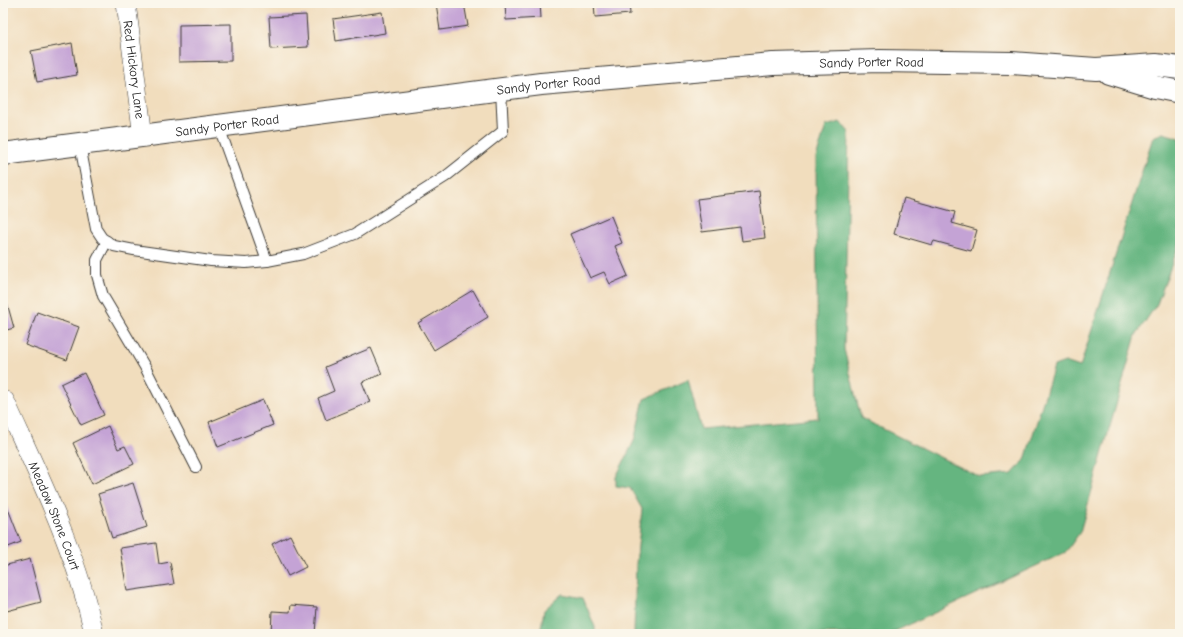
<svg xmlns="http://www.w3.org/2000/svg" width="1183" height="637" font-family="'Comic Neue',sans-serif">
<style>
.forest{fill:#65b580;stroke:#40684e}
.building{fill:#c4a3d5}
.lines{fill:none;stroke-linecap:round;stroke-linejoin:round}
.service-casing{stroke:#3c3934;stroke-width:12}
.minor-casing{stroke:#3c3934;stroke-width:20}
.tertiary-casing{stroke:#3c3934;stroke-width:24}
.service{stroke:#fff;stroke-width:10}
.minor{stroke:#fff;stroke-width:19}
.tertiary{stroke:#fff;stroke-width:22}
.labels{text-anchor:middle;stroke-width:4;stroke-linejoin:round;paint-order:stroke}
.street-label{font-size:13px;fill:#1c1c1c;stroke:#fbf7ec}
</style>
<rect width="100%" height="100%" fill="#fbf7ec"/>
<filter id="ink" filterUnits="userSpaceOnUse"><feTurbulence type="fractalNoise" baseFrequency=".025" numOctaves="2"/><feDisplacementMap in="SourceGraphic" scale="8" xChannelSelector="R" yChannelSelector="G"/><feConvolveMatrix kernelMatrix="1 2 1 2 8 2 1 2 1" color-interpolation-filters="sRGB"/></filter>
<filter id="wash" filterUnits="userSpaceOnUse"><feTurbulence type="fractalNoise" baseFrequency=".012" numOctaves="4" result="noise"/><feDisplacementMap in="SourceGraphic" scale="16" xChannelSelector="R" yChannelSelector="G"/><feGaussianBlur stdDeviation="0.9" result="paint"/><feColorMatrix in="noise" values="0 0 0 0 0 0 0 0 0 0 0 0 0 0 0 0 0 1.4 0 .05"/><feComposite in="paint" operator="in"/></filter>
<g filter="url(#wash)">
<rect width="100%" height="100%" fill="#f1ddbd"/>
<!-- forest -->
<g class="forest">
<path d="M840,122L849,132L844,349L861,418L980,477L1012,474L1025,460L1054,366L1065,362L1080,367L1153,137L1163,133L1180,138V242L1157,304L1136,335L1080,532L1066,552L889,634H634L636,564L642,509L630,488L616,486V477L634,441L644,399L688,380L701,429L818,418L816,158L826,126Z"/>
<path d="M562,594L583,598L595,627V634H540L544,610Z"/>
</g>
<g id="blocks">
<!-- building -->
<g class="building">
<path d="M436,3H464L468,26L440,30Z"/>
<path d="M505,3H540L541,18L506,20Z"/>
<path d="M594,3H629L630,14L595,17Z"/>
<path d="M382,12L385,33L336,41L333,19Z"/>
<path d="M306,15L308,47L271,49L269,17Z"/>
<path d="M231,24V61L179,62V25Z"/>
<rect x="3" y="28" width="3" height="26"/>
<path d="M72,43L77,75L37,82L31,51Z"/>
<path d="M759,191L765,238L742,241L740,227L702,232L697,199Z"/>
<path d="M904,198L955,212L952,223L977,230L971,251L934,241L932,245L894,234Z"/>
<path d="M611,216L622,243L615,246L628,276L610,284L604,272L590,278L570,234Z"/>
<path d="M473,290L488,317L434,350L418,323Z"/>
<path d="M7,303L14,328L3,331V304Z"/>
<path d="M37,312L79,327L67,360L25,345Z"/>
<path d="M371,348L382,374L362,382L370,402L326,420L318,398L334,391L325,367Z"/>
<path d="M84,373L104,415L81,425L61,384Z"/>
<path d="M263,400L273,425L218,447L209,422Z"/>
<path d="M108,426L118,449L125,446L134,464L92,484L73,443Z"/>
<path d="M133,483L147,527L112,538L98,494Z"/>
<path d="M3,501H5L21,542L3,549Z"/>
<path d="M290,535L306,567L288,576L272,544Z"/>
<path d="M156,543L159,564L170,562L174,584L127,591L120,548Z"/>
<path d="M30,559L41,602L3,612V566Z"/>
<path d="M291,605L317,607L315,634H271L272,611L290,612Z"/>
</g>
</g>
</g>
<g filter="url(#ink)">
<use href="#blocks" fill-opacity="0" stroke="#3c3934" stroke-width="1"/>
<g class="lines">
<defs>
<g id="service">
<path d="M219,127L267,261L303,254L355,234L445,177L503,131L501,89"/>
<path d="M80,145L96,229L102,238L114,246L134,250L211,261L246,263L267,261"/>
<path d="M107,241L97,260V275L103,296L145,367L196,467"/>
</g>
<g id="minor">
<path id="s1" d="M126,3L143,137"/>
<path id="s2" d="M5,401C39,477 77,552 94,634"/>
</g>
<g id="tertiary">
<path d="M1109,73L1155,87L1180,92"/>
<path id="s3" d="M3,154L541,84L773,64L880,61L1011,63L1096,69L1156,65L1180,68"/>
</g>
</defs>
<!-- service casing -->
<use href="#service" class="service-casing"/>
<!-- minor casing -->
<use href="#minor" class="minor-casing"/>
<!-- tertiary casing -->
<use href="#tertiary" class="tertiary-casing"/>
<!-- service -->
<use href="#service" class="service"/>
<!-- minor -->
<use href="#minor" class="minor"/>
<!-- tertiary -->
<use href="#tertiary" class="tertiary"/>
</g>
</g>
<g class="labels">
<!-- street labels -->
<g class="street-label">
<text dy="5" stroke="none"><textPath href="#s3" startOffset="874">Sandy Porter Road</textPath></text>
<text dy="5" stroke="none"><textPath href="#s1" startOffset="67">Red Hickory Lane</textPath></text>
<text dy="5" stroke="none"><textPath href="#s3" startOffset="550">Sandy Porter Road</textPath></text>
<text dy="5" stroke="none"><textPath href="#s3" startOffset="226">Sandy Porter Road</textPath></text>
<text dy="5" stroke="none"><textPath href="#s2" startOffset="125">Meadow Stone Court</textPath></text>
</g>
</g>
<!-- margin -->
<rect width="1183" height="637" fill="none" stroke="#fbf7ec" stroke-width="16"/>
</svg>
